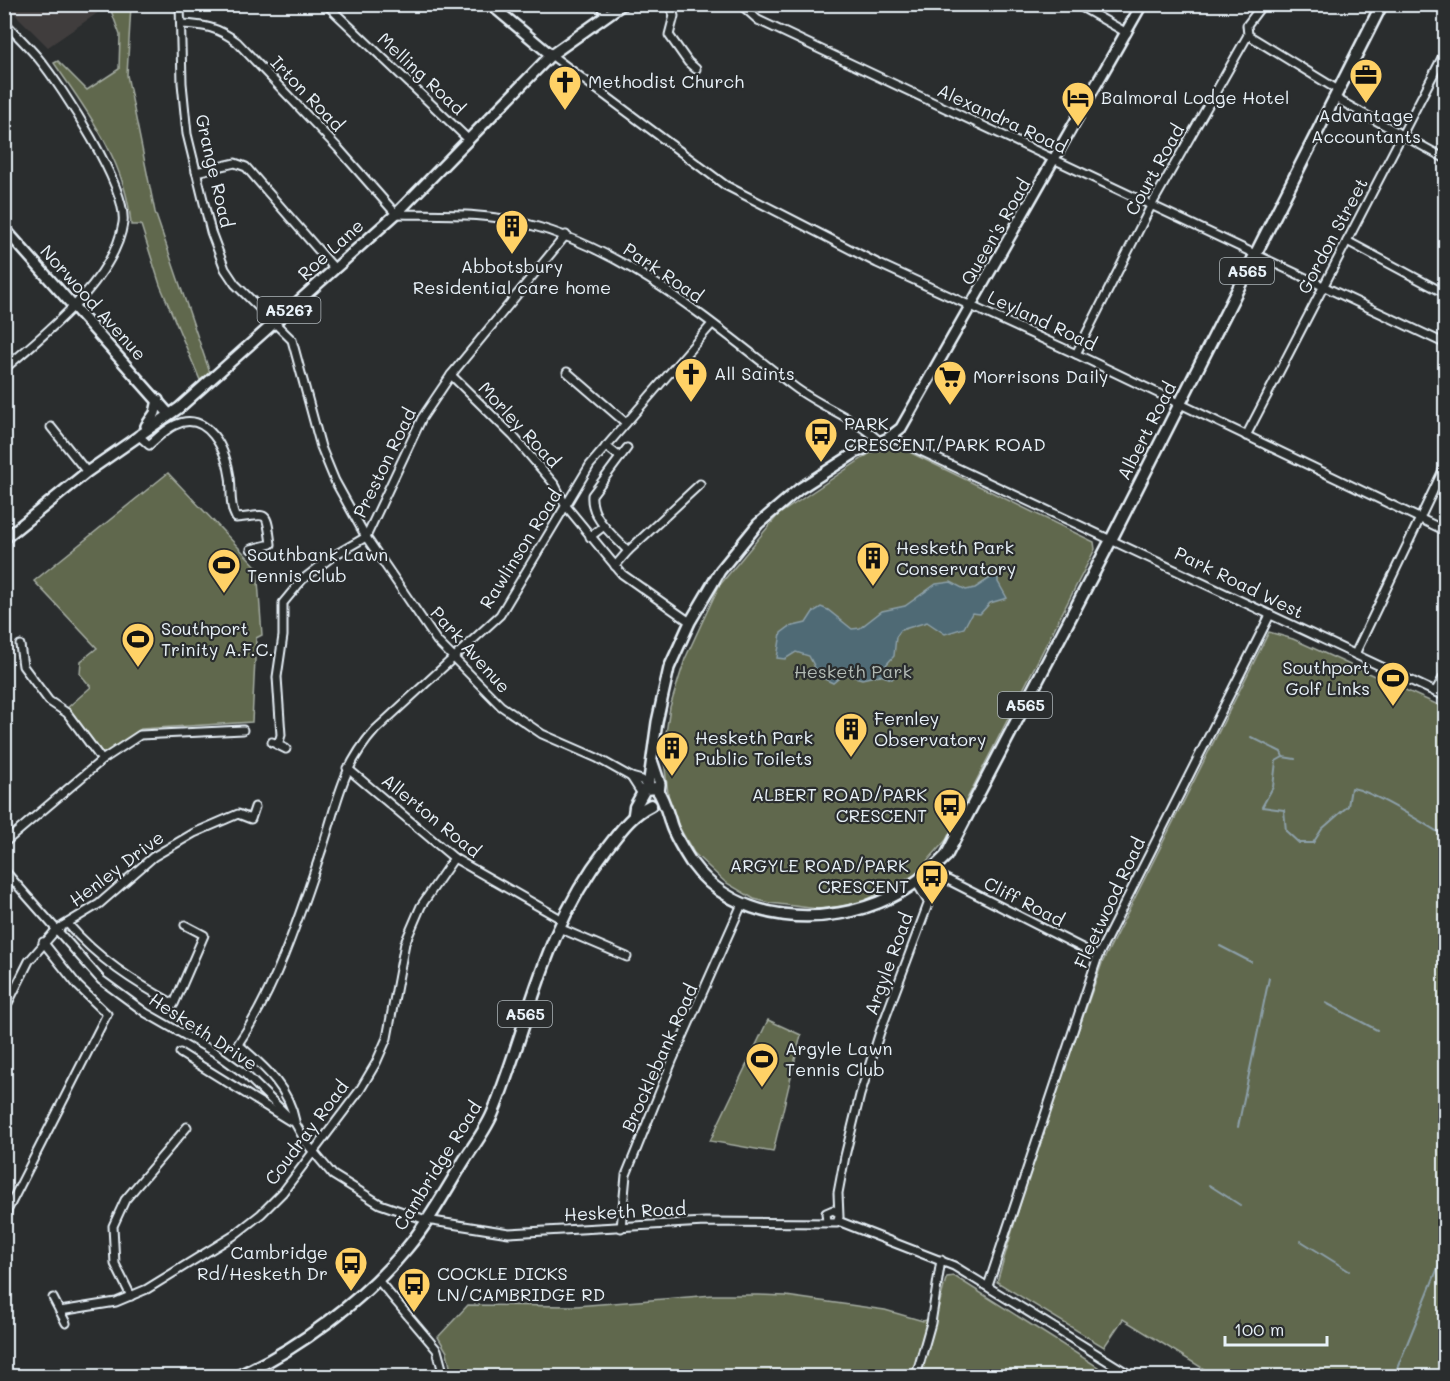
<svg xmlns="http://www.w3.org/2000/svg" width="1450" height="1381" font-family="Mali,sans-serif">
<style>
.built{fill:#403d3d}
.green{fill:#61674d;stroke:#a4aca2;stroke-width:1.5}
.water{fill:#4f6a74;stroke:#8ca0a9;stroke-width:1.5}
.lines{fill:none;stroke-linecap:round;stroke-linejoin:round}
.stream{stroke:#8ca0a9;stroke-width:2}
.minor-casing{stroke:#e8f1f8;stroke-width:11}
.major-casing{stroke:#e8f1f8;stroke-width:14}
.highway-casing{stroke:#e8f1f8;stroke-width:15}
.minor{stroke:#2a2d2e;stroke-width:7}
.major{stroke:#2a2d2e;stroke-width:9}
.highway{stroke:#2a2d2e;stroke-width:10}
.labels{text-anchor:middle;stroke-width:4.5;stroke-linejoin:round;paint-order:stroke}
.shield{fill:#2a2d2e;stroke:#afb6bb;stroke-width:1.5}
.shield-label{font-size:16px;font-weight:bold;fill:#e8f1f8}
.street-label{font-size:18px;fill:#e8f1f8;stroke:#2a2d2e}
.poi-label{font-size:18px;fill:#e8f1f8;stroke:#2a2d2e;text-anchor:start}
.park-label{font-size:18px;fill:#b2bab4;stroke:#2a2d2e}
</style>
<rect width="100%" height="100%" fill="#2a2d2e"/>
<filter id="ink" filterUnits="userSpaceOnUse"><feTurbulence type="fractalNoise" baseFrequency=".0167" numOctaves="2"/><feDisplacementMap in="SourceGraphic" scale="12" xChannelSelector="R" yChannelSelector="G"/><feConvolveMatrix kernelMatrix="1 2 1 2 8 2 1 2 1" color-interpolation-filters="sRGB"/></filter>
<g filter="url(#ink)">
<!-- built -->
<path class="built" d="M6,5H109L48,47Z"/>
<!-- green -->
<g class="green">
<path d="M109,5H131L127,75L155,212L210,373L200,380L160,285L141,225H131C127,164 88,112 54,63L58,61L87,90L119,69L120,35Z"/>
<path d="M889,448H901L1094,542L1095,549L946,840L915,875L858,904L818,909L770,903L754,899L725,882L694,853L678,825L669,801L663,753L670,707L685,659L719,586L778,515L872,452Z"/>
<path d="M168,473L257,567L262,635L256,638L252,722L141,729L104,755L67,708L91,687L80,674L81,661L97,648L34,581Z"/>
<path d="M1269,632L1293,639L1445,708V1376H1215L1123,1319L1104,1347L997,1282L1037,1147L1102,963Z"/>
<path d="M768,1020L801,1035L773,1152L710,1141Z"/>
<path d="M954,1276L1098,1367L1102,1376H452L447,1352L438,1337L468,1305L576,1306L713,1295H759L786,1296L885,1310L923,1321L936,1317L945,1282L947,1277Z"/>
</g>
<!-- water -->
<path class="water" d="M998,573V582L1007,598L990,603L980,614L972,613L964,628L945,634L927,622L901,630L896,637L894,656L886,665L895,675L892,679L880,675L862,679L844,674L833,683L820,677L809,656L796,652L785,659L777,658L781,633L789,627L806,623L813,612L821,607L828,610L852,629L860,628L882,611L905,606L936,584L951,582L966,590L975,588Z"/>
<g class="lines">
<!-- stream -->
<g class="stream">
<path d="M1251,737L1281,752L1283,757"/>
<path d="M1295,759L1283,757L1276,761L1273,787L1262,807L1284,810L1286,831L1299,843H1313L1322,829L1348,806L1351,788C1370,789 1428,826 1446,837"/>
<path d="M1220,946L1251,962"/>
<path d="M1326,1003L1377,1030"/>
<path d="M1238,1127L1269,978"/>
<path d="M1209,1185L1240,1205"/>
<path d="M1301,1241L1349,1271"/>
<path d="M1394,1376L1446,1248"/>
</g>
<defs>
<g id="minor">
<path d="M180,4L182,83L187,134L211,232L225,269L235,284L292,340L321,447L335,481L366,537L437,641L501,706L542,734L597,758L631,777L642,780L647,787"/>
<path d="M326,4L469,140"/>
<path d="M600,4L606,16"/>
<path d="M670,4L674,16L669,35L688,62L696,69"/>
<path d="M740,4L758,20L1446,344"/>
<path d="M1076,4L1127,33"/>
<path d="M4,22C16,34 28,46 39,59C62,87 128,188 123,223C115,279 45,334 4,369"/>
<path d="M181,24C204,25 218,27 237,42L338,148L396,214C440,215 484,212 527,224C629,250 711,323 793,386C820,407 856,418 880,442"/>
<path d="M1248,35L1338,90"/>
<path d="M551,55L725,185L877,263L1076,354L1446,531"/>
<path d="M1335,98L1446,159"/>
<path d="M196,172L235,163L246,167L334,268"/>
<path d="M1347,241L1446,294"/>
<path d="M1076,354L1151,206L1248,35L1247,25L1263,4"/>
<path d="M567,372L626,423"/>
<path d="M451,375L513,436L555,485L566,506L622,574L690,622"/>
<path d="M51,427L87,472"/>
<path d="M138,435L149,445C157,438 166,429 175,425C207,409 227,451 230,477C232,490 229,506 236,518C268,516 266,507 271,544L251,549"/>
<path d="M1246,436L1446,50"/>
<path d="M891,437L1446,697"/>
<path d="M606,446L620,457"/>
<path d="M627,448L592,495C590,518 613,535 628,551L700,484"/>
<path d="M590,537L604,526"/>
<path d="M615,566L628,551"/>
<path d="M20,645L23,666L49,701L67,713L102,760"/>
<path d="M1355,654L1446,464"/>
<path d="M1435,692L1446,673"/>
<path d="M272,742L286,749"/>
<path d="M278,745L281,735L277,677L283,636V603L302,580L333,556L366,537L422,418L451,375L566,235"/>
<path d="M347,768L454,858L561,919"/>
<path d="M631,777L642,794"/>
<path d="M4,843L102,760L140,735L243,730"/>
<path d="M4,870L101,980L146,1013L216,1053L245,1074L295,1123L307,1144L333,1175L380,1204L426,1220L509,1233L705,1222L837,1223L839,1217L838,1193L845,1156L860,1095L880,1032L933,891L936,877L933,868"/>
<path d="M936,877L944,878L1098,956"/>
<path d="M916,882L927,900"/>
<path d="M68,924C98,959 134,982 174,1004L204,935L185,925"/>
<path d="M559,928L627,957"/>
<path d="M4,1011L29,961L56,930L99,904L153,857L194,833L238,814L251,819L255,807"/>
<path d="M180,1053L290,1121"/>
<path d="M295,1121C288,1086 264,1067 238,1044C277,987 301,911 323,846C338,800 342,767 375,730L500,615L590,465L712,324"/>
<path d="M4,1217L107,1014L78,986L43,942"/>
<path d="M838,1221L954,1266L1132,1376"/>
<path d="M827,1222L826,1213L833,1210L837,1212"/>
<path d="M621,1228L626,1175L673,1059L742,904"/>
<path d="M377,1279L437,1350L444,1376"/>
<path d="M988,1286L1098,956L1270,615"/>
<path d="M131,1296L115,1264L113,1226L125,1200L187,1127"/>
<path d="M53,1298L66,1323"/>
<path d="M60,1311L116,1302L147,1289L233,1236L261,1214L283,1192L360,1090L376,1063L387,1038L405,943L421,906L454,858"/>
<path d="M916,1376L931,1323L941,1260"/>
</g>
<g id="major">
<path d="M490,4L551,55"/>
<path d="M4,228L169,414"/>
<path d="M146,426L155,413L158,400"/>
<path d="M4,539L87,472L179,408L396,214L551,55L623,4"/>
<path d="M653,763L660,784L659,793"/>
<path d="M648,787L657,722L669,668L690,622L720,571L758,524L799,489L855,453L888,438L901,428L1142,4"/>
</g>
<g id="highway">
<path d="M634,814L635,807L645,789L656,788C663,797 667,811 670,821C673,834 684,851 691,862C736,925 827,928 891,897C912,887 930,872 946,856L1111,540L1382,4"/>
<path d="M238,1376C297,1350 366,1298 407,1248C428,1223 445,1192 462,1164C472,1147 487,1129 494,1110C531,1017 543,930 607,848C621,830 631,815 651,805"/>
</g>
</defs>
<!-- minor casing -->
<use href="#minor" class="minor-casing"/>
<!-- major casing -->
<use href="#major" class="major-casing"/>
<!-- highway casing -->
<use href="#highway" class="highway-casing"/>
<!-- minor -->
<use href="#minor" class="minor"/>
<!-- major -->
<use href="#major" class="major"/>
<!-- highway -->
<use href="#highway" class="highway"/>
</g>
</g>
<!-- icons -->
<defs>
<symbol id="office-pin" viewBox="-11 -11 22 30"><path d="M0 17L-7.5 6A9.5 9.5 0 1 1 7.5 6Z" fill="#ffd166" stroke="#2a2d2e"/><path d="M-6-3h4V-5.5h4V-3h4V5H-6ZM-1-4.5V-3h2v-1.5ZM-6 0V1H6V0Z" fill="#111"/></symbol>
<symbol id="church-pin" viewBox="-11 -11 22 30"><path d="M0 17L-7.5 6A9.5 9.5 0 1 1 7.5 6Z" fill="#ffd166" stroke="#2a2d2e"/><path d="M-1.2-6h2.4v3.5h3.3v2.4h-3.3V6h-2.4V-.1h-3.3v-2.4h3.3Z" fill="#111"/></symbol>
<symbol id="hotel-pin" viewBox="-11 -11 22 30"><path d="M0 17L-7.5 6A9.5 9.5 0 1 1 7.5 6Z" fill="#ffd166" stroke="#2a2d2e"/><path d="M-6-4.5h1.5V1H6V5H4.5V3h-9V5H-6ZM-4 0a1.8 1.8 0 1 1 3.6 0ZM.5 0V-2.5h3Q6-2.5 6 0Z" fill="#111"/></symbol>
<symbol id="building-pin" viewBox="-11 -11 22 30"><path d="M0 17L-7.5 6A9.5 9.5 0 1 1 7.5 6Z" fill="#ffd166" stroke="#2a2d2e"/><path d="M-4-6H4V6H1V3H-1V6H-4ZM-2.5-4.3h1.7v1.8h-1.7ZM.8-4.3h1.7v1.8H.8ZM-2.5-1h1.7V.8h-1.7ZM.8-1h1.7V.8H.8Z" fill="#111"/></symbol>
<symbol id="supermarket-pin" viewBox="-11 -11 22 30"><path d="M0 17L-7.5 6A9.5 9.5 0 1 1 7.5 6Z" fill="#ffd166" stroke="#2a2d2e"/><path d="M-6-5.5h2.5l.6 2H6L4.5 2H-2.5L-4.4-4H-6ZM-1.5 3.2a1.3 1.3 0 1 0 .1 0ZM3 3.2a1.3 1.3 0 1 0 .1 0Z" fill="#111"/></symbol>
<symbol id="bus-pin" viewBox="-11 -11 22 30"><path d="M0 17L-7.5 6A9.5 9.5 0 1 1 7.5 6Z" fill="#ffd166" stroke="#2a2d2e"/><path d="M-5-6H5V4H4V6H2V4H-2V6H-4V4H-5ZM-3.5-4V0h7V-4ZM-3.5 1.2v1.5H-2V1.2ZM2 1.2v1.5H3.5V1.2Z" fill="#111"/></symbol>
<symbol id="stadium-pin" viewBox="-11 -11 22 30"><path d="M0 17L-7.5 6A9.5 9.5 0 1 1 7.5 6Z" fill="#ffd166" stroke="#2a2d2e"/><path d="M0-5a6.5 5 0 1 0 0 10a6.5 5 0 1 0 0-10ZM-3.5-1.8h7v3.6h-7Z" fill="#111"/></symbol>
</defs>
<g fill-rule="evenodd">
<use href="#office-pin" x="1347" y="56" width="38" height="52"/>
<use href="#church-pin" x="546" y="63" width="38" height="52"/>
<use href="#hotel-pin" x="1059" y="79" width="38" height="52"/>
<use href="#building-pin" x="493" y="207" width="38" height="52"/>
<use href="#church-pin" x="672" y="355" width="38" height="52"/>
<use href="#supermarket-pin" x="931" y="358" width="38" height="52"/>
<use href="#bus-pin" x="802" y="415" width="38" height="52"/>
<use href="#building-pin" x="854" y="539" width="38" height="52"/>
<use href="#stadium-pin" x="205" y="546" width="38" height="52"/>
<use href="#stadium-pin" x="119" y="620" width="38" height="52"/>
<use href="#stadium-pin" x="1374" y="659" width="38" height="52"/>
<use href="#building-pin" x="832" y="710" width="38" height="52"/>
<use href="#building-pin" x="653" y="729" width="38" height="52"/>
<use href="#bus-pin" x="931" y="786" width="38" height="52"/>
<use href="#bus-pin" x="913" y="857" width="38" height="52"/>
<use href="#stadium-pin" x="743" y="1040" width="38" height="52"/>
<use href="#bus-pin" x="332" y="1244" width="38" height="52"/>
<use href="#bus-pin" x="395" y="1265" width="38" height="52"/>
</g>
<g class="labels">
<!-- shield labels -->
<g class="shield">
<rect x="1220" y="258" width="54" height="26" rx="4.5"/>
<rect x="257.5" y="297" width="63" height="26" rx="4.5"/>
<rect x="998" y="692" width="54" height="26" rx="4.5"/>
<rect x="498" y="1001" width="54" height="26" rx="4.5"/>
</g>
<g class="shield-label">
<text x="1247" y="277">A565</text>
<text x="289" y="316">A5267</text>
<text x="1025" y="711">A565</text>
<text x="525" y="1020">A565</text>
</g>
<!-- street labels -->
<g class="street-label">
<text transform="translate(421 74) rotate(43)" y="6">Melling Road</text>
<text transform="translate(307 94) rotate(46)" y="6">Irton Road</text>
<text transform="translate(1002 119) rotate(25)" y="6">Alexandra Road</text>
<text transform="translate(1155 170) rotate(-61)" y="6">Court Road</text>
<text transform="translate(214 171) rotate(77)" y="6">Grange Road</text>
<text transform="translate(996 232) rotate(-60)" y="6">Queen's Road</text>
<text transform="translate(1333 236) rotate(-62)" y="6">Gordon Street</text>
<text transform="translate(331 250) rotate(-42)" y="6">Roe Lane</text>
<text transform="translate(663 273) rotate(34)" y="6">Park Road</text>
<text transform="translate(93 303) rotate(48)" y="6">Norwood Avenue</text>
<text transform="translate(1042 321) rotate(25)" y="6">Leyland Road</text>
<text transform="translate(519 425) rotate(47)" y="6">Morley Road</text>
<text transform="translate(1147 431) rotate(-63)" y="6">Albert Road</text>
<text transform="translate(385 463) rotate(-64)" y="6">Preston Road</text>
<text transform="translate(521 549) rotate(-58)" y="6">Rawlinson Road</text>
<text transform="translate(1239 583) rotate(26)" y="6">Park Road West</text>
<text transform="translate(470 650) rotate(48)" y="6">Park Avenue</text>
<text transform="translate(431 816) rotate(39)" y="6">Allerton Road</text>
<text transform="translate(117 869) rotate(-37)" y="6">Henley Drive</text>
<text transform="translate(1024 902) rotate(27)" y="6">Cliff Road</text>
<text transform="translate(1110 903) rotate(-65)" y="6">Fleetwood Road</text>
<text transform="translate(889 964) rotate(-70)" y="6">Argyle Road</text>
<text transform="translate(203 1032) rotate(33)" y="6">Hesketh Drive</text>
<text transform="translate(660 1058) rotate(-66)" y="6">Brocklebank Road</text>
<text transform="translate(307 1133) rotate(-53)" y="6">Coudray Road</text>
<text transform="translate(438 1166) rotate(-58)" y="6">Cambridge Road</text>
<text transform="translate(625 1212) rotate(-3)" y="6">Hesketh Road</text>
</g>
<!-- poi labels -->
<g class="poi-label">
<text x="588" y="88">Methodist Church</text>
<text x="1101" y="104">Balmoral Lodge Hotel</text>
<text x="1366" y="122" text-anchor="middle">Advantage<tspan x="1366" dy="21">Accountants</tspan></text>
<text x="512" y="273" text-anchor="middle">Abbotsbury<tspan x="512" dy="21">Residential care home</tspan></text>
<text x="714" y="380">All Saints</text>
<text x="973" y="383">Morrisons Daily</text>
<text x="844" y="430">PARK<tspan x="844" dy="21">CRESCENT/PARK ROAD</tspan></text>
<text x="896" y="554">Hesketh Park<tspan x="896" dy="21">Conservatory</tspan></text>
<text x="247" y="561">Southbank Lawn<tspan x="247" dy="21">Tennis Club</tspan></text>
<text x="161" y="635">Southport<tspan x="161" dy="21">Trinity A.F.C.</tspan></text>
<text x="1370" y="674" text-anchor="end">Southport<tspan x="1370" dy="21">Golf Links</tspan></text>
<text x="874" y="725">Fernley<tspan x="874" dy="21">Observatory</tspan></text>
<text x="695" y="744">Hesketh Park<tspan x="695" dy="21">Public Toilets</tspan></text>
<text x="927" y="801" text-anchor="end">ALBERT ROAD/PARK<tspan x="927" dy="21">CRESCENT</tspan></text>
<text x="909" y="872" text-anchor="end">ARGYLE ROAD/PARK<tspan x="909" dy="21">CRESCENT</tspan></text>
<text x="785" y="1055">Argyle Lawn<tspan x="785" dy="21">Tennis Club</tspan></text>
<text x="328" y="1259" text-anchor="end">Cambridge<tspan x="328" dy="21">Rd/Hesketh Dr</tspan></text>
<text x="437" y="1280">COCKLE DICKS<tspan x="437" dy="21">LN/CAMBRIDGE RD</tspan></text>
</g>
<!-- park labels -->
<g class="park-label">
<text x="853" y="678">Hesketh Park</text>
</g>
</g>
<!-- margin -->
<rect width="1450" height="1381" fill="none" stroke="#2a2d2e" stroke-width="24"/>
<rect x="12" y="12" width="1426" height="1357" fill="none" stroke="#e8f1f8" stroke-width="2" filter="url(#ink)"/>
<!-- scale -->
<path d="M1225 1336v9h102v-9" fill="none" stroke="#e8f1f8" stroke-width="3"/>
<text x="1234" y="1336" font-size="18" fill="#e8f1f8" stroke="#2a2d2e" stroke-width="4.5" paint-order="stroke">100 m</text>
</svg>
